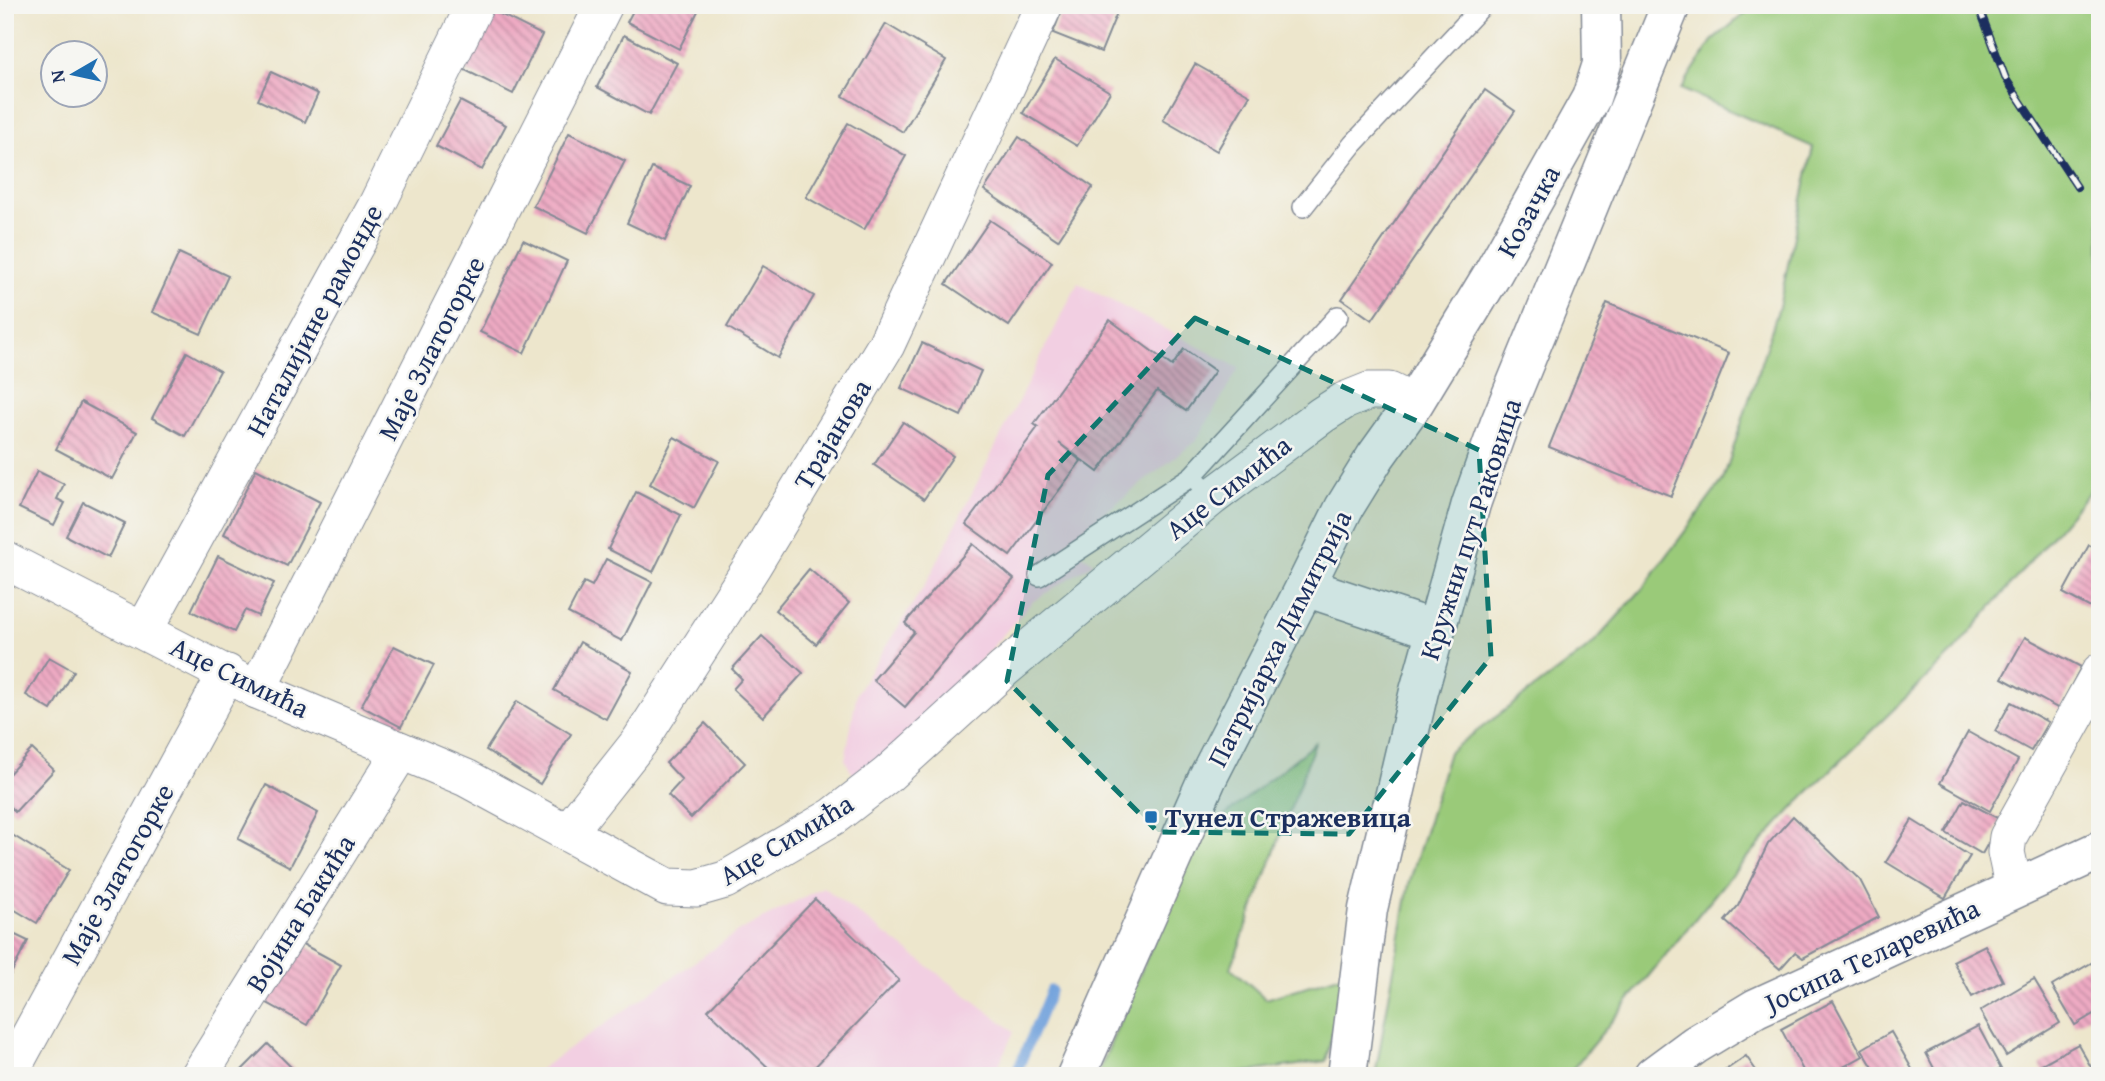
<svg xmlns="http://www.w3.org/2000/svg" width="2105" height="1081" font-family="'Gentium Book Plus',serif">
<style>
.built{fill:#f2cfe2}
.grass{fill:#9aca79;stroke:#5a7c6c;stroke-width:2}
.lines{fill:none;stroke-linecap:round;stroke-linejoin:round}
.stream{stroke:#72a2dc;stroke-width:10}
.building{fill:url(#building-back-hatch)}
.service-casing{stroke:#848a95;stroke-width:22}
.minor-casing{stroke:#848a95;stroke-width:39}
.tertiary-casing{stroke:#848a95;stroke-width:41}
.secondary-casing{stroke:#848a95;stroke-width:41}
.service{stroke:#fff;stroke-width:19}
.minor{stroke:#fff;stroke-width:37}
.tertiary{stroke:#fff;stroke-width:38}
.secondary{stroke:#fff;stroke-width:38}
.rail-casing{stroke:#1b2f5e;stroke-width:8}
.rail{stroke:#f6f6f2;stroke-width:5;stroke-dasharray:16;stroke-linecap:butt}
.marked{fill:#0f766e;fill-opacity:0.2;stroke:#0f766e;stroke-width:5;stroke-dasharray:14 9;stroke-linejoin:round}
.poi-dot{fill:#1f6fb2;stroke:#f6f6f2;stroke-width:2.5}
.labels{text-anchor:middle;stroke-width:5;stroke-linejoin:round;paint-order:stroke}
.street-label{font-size:28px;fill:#1b2f5e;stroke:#f6f6f2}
.poi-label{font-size:28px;font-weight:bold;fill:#1b2f5e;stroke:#f6f6f2;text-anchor:start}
</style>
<defs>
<pattern id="building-back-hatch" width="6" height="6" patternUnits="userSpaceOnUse" patternTransform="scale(1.75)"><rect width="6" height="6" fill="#eeaac3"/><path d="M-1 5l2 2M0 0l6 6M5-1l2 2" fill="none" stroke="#c08ba2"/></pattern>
</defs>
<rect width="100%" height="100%" fill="#f6f6f2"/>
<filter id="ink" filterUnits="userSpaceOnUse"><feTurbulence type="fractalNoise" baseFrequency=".0143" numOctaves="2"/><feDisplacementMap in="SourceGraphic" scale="14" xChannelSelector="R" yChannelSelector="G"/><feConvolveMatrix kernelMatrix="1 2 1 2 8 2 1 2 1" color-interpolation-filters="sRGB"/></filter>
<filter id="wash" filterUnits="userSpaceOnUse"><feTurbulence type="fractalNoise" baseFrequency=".00686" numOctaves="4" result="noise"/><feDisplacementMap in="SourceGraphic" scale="28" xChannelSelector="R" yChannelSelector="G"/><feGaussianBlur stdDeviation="1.57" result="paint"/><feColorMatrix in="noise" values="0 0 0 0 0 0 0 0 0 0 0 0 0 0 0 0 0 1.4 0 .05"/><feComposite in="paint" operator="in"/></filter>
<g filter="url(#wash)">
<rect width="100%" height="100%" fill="#ede6cc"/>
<!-- built -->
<g class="built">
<path d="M1078,283L1239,368L1197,440L1066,543L1094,563L1032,602L937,710L859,786L845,760L857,692L928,580Z"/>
<path d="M823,887L1014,1031L994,1076H530L739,931Z"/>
</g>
<!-- grass -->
<g class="grass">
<path d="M1755,5H2100V479L1955,650L1804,796L1726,881L1567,1076H1375L1409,884L1449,752L1592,645L1643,588L1723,480L1779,307L1813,147L1681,89L1712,41Z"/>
<path d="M1315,743L1231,968L1266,999L1345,974L1326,1061L1218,1076H1097L1197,838Z"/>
</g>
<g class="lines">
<!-- stream -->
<path class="stream" d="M1015,1076L1051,990"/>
</g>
<g id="blocks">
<!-- building -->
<g class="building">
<path d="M636,5H701L679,49L627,22Z"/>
<path d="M1064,5H1120L1101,52L1053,33Z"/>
<path d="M488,8L542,35L513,94L459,67Z"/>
<path d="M886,24L946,60L903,132L843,96Z"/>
<path d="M624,35L677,63L649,115L597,87Z"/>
<path d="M1055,59L1110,92L1077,146L1023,113Z"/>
<path d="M1195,64L1250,95L1217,151L1163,120Z"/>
<path d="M271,72L318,94L305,122L258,100Z"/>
<path d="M1485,90L1515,111L1372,320L1342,299Z"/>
<path d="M460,101L506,125L482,170L436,146Z"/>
<path d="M848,123L906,156L864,230L806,197Z"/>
<path d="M569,133L625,161L588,233L533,206Z"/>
<path d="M1019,137L1093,187L1058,240L984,190Z"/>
<path d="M652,168L690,186L665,241L627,223Z"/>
<path d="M990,220L1052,262L1009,326L946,284Z"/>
<path d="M523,240L567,261L524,353L480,332Z"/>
<path d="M179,253L228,276L201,334L152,312Z"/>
<path d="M763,266L814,296L778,358L727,327Z"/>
<path d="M1607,303L1729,353L1671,496L1549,447Z"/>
<path d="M1110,320L1172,366L1184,349L1215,371L1186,411L1157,391L1098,472L1059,443L1081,461L1010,556L966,524L1038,427L1034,424Z"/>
<path d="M922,343L981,371L961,416L901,388Z"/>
<path d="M187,352L220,371L185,436L152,418Z"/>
<path d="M81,402L137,432L112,479L56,449Z"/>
<path d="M903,422L953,456L924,499L874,465Z"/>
<path d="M674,437L719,461L694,508L650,484Z"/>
<path d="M256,469L320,502L287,566L224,534Z"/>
<path d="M37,471L64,484L57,499L65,503L54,525L19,508Z"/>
<path d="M636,492L681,515L653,572L608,549Z"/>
<path d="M83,502L125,523L108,558L66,536Z"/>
<path d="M973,544L1014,579L905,707L873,680L914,632L905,623Z"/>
<path d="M2089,545L2100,551V613L2063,593Z"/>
<path d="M218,556L274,583L258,616L245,610L234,632L191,611Z"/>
<path d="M606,559L652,582L622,641L568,613L584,582L592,586Z"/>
<path d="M809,569L849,603L816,644L775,610Z"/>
<path d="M762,636L803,673L763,717L733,689L742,679L732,669Z"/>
<path d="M2025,637L2081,667L2059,709L2002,678Z"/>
<path d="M580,642L632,671L606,719L554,690Z"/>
<path d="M394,646L434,665L401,727L361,706Z"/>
<path d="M49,657L74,671L51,710L26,695Z"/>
<path d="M517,701L571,734L540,784L486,750Z"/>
<path d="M2011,702L2048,722L2031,751L1995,731Z"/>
<path d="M705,723L745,763L691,818L668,795L682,780L666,763Z"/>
<path d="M1968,732L2018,760L1990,811L1940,783Z"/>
<path d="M32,749L54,770L15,812L5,802V778Z"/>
<path d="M266,785L318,813L290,867L238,839Z"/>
<path d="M1964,800L2001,820L1982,854L1946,833Z"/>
<path d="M1793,816L1860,880L1879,917L1803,958L1795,952L1780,969L1725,921L1738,906L1768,844Z"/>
<path d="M1912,820L1970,856L1945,898L1886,862Z"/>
<path d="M9,833L69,870L37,923L5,904V839Z"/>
<path d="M815,899L899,980L806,1076H777L708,1010Z"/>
<path d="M5,930L28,941L5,985Z"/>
<path d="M295,940L341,965L307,1025L262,1000Z"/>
<path d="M1985,945L2003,981L1972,997L1953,961Z"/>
<path d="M2098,959L2100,1010L2075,1025L2052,986Z"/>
<path d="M2034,979L2060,1023L2006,1056L1980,1011Z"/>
<path d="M1833,1001L1863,1056L1836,1071L1839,1076H1806L1781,1029Z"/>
<path d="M1978,1026L2001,1069L1988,1076H1938L1926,1053Z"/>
<path d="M1891,1032L1916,1076H1878L1862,1049Z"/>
<path d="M268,1044L300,1076H236Z"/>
<path d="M2078,1044L2096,1076H2046L2040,1065Z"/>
<path d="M1746,1056L1760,1076H1721L1720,1074Z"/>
</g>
</g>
</g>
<g filter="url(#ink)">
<use href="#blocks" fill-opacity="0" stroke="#848a95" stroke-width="2"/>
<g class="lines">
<defs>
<g id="service">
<path d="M1303,207L1353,144L1483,5"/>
<path d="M1192,476L1338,316"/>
<path d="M1039,576L1192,476L1201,485"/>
</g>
<g id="minor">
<path d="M5,560L257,690L466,778L667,887L697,888L725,880L834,816L887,775L1004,669L1212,497L1322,415L1344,401L1369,391H1389L1414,403"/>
<path d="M144,630L375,209L475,5"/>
<path d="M257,690L604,5"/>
<path d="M568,832L640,741L753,565L886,345L1044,5"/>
<path d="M2014,889L2006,852L2008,837L2100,672"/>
<path d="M8,1076L227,673"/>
<path d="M199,1076L401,751"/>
</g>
<g id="tertiary">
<path d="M1305,587L1344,508L1376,456L1414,403L1493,273L1591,98L1602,64L1601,5"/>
<path d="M1653,1076L1695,1045L1756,1008L2100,850"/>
</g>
<g id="secondary">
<path d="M1076,1076L1207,779L1305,587L1435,630"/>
<path d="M1347,1076L1368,909L1419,691L1471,504L1499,425L1671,5"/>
</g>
</defs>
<!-- service casing -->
<use href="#service" class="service-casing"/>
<!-- minor casing -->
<use href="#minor" class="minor-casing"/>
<!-- tertiary casing -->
<use href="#tertiary" class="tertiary-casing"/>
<!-- secondary casing -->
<use href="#secondary" class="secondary-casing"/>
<!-- service -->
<use href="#service" class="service"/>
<!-- minor -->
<use href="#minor" class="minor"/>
<!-- tertiary -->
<use href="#tertiary" class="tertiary"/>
<!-- secondary -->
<use href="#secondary" class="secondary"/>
<defs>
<path id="rail" d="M1978,5L2006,79L2077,187"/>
</defs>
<!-- rail casing -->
<use href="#rail" class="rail-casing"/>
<!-- rail -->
<use href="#rail" class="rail"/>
</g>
</g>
<!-- marked area -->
<path class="marked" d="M1195,318L1479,450L1491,657L1349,834L1158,832L1007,681L1048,475Z"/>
<!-- markers -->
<rect class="poi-dot" x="1144" y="810" width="14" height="14" rx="3.5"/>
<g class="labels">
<!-- street labels -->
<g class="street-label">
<text transform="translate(1528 211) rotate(-61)" y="10">Козачка</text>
<text transform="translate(314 320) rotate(-62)" y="10">Наталијине рамонде</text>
<text transform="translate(431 348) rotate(-63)" y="10">Маје Златогорке</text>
<text transform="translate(832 434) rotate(-59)" y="10">Трајанова</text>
<text transform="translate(1228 487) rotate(-38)" y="10">Аце Симића</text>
<text transform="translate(1470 529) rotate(-72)" y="10">Кружни пут Раковица</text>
<text transform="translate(1279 638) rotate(-63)" y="10">Патријарха Димитрија</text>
<text transform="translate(240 677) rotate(26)" y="10">Аце Симића</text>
<text transform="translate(786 839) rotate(-31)" y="10">Аце Симића</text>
<text transform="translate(117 874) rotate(-61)" y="10">Маје Златогорке</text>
<text transform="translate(300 913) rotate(-58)" y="10">Војина Бакића</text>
<text transform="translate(1872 955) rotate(-25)" y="10">Јосипа Теларевића</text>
</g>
<!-- poi labels -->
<g class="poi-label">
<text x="1165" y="827">Тунел Стражевица</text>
</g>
</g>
<!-- margin -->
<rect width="2105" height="1081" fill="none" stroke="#f6f6f2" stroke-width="28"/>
<!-- north arrow -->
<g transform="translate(74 74) rotate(261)"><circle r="33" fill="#f6f6f2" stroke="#9ea6b7" stroke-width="2"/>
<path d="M0-5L12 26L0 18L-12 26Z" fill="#1f6fb2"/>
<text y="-10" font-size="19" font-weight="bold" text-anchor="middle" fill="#1b2f5e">N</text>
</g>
</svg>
